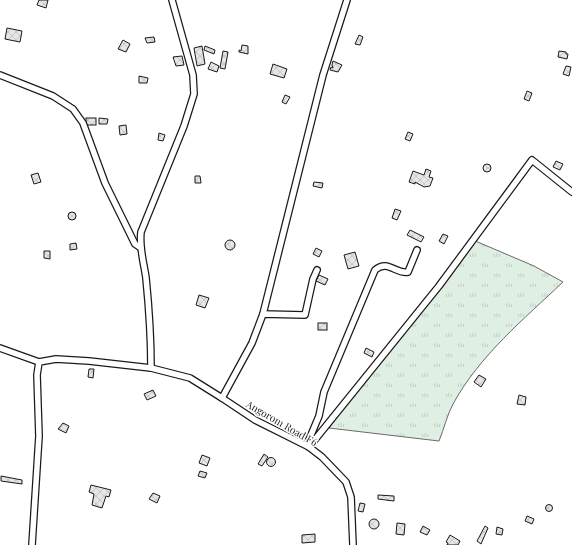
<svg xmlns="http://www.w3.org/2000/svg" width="572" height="545" font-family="'Playfair Display',serif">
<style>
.grass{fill:url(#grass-tufts);stroke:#6a6a6a}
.building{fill:url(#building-cross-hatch);stroke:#1a1a1a}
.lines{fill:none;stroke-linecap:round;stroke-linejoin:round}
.minor-casing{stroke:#1a1a1a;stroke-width:8}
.minor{stroke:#fff;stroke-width:5.5}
.labels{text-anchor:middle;stroke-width:3;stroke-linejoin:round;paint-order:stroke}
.street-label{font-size:10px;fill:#1a1a1a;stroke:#fff}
</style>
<defs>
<pattern id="grass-tufts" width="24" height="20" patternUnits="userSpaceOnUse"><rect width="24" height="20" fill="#e0efe3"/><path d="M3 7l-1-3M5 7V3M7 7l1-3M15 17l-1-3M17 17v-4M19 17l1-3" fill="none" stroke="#c0ccc2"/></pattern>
<pattern id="building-cross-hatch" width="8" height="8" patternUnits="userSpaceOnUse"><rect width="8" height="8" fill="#e6e6e6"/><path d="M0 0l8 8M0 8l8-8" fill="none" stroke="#c5c5c5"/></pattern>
</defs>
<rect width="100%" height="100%" fill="#fff"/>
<!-- grass -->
<path class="grass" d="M473,240L534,266L563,282C524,319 480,355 453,404C447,415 444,429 439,441L329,428L368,374Z"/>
<!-- building -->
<g class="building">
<path d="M39,0H48L46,8L37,5Z"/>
<path d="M7,28L22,31L20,42L5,39Z"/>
<path d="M359,35L363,37L360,45L355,44Z"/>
<path d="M154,37L155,42L147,43L145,38Z"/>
<path d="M123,40L130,44L126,52L118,49Z"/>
<path d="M242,45L248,46V54L239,52V50L241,51Z"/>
<path d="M202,46L205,64L197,66L194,48Z"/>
<path d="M205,46L215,50L214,54L204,50Z"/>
<path d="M223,51L228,52L225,69L220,68Z"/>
<path d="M559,51L566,52V54H568L567,59L558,57Z"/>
<path d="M182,56L184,65L176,66L173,57Z"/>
<path d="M333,61L342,65L338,72L330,70L331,67L333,68L332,65Z"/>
<path d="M211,62L219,66L217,72L208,69Z"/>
<path d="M273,64L287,69L284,78L270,74Z"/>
<path d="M566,66L571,67L569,76L563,74Z"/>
<path d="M139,76L148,78L147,83H139Z"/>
<path d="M527,91L532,93L529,101L524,99Z"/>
<path d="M285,95L290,97L286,104L282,102Z"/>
<rect x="86" y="118" width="10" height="7"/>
<path d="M99,118L108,119L107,124H99Z"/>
<path d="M126,125L127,134L120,135L119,126Z"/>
<path d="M408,132L413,134L410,141L405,139Z"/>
<path d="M159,133L165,135L163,141L158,140Z"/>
<path d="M556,161L563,164L560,170L553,167Z"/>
<circle cx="487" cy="168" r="4"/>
<path d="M426,169L431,171L429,177L433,178L430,186L424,187L415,182V184L409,182L413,171L424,175Z"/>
<path d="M38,173L41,182L34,184L31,175Z"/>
<path d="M195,176H200L201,183H195Z"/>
<path d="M314,182L323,183L322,188L313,186Z"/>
<path d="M395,209L401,211L397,220L392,218Z"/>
<circle cx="72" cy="216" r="4"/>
<path d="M410,230L424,237L421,242L407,235Z"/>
<path d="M443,234L448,236L444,244L439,241Z"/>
<circle cx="230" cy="245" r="5"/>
<path d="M76,243L77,249L70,250V244Z"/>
<path d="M316,248L322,251L319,257L313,254Z"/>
<path d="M44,251H50V259L44,258Z"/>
<path d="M355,252L359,266L348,269L344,255Z"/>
<path d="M319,275L328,279L325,285L316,281Z"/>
<path d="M199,295L209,298L205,308L196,305Z"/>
<rect x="318" y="323" width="9" height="7"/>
<path d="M366,348L374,352L372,357L364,353Z"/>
<path d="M89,369H94L93,378L88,377Z"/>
<path d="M479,375L486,379L481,387L474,382Z"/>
<path d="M153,390L156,396L147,400L144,394Z"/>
<path d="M519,395L526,397L525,405L517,404Z"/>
<path d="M63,423L69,426L66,433L58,429Z"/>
<path d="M264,454L268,457L262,466L258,464Z"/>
<path d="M202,455L210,458L207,466L199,463Z"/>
<circle cx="271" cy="462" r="4.5"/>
<path d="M200,471L207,473L205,478L198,476Z"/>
<path d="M1,476L22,480V484L1,481Z"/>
<path d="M91,485L111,490L109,497L106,496L102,508L92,505L94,494L89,492Z"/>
<path d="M153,493L160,496L157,503L149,499Z"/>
<path d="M378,495L394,496V501L378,499Z"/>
<path d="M360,503L365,504L363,512L358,511Z"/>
<circle cx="549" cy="508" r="3.5"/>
<path d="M527,516L534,519L532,524L525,521Z"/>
<circle cx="374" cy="524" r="5"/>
<path d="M397,523L405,524L404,535L396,534Z"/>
<path d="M423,526L430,530L427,535L420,532Z"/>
<path d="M485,526L488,528L481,544L477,541Z"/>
<path d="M497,527L503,529L502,535L496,534Z"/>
<path d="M315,534V542L302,543V535Z"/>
<path d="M450,535L460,541L458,545H447L448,543L446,542Z"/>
</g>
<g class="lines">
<defs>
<g id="minor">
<path d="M0,75L53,96L73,109L83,123L105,183L135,244L141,248"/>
<path d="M417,250L408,272C395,274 388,259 375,270L324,392L319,416L308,442L309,447L439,286L532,160L572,192"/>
<path d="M317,270L313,279L305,315L263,314L252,343L222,398L255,420L309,447L322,457L346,482L351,497L353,545"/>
<path d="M263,314L323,75L347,0"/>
<path d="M0,348L39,362"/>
<path d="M151,368C151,338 149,308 146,278C144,263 139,248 141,232L184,126L194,94L193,75L172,0"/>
<path d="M32,545L39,436L37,375L39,362L56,359L89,361L151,368L190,378L222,398"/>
</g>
</defs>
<!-- minor casing -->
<use href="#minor" class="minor-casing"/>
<!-- minor -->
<use href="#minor" class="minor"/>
</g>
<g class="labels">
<!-- street labels -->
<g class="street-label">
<text transform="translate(282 423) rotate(30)" y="4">Angorom Road F6</text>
</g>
</g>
</svg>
